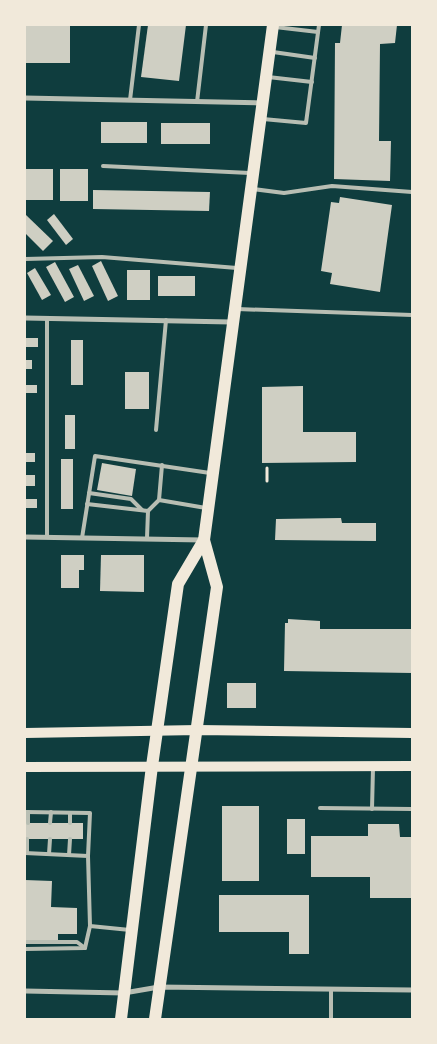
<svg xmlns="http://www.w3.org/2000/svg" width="437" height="1044" font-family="'Public Sans',sans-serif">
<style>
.building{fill:#cfcfc3}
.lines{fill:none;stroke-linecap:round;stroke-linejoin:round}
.path{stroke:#f1e9da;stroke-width:3}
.service{stroke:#b8beb3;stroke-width:4}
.minor{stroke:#b8beb3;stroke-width:5}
.secondary{stroke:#f1e9da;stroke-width:10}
.primary{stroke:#f1e9da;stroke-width:12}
</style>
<rect width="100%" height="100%" fill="#0f3d3e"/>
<!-- building -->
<g class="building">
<rect x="25" y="25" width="45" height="38"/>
<path d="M148,25H186L179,81L141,77Z"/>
<path d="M342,25H397L395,43L380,44L379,141H391L390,181L334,179L335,43H340Z"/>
<rect x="101" y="122" width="46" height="21"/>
<rect x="161" y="123" width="49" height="21"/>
<rect x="26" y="169" width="27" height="31"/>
<rect x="60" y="169" width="28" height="32"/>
<path d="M93,190L210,192L209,211L93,209Z"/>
<path d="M340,197L392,205L380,292L330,284L332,273L321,271L331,202L339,203Z"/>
<path d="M54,214L73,239L66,245L47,220Z"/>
<path d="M26,215L53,241L43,251L25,233Z"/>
<path d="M101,261L118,296L108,301L92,266Z"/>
<path d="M55,262L74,297L65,302L46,267Z"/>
<path d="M78,265L94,296L84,301L69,269Z"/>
<path d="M35,268L51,295L42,300L27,273Z"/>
<rect x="127" y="270" width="23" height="30"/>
<rect x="158" y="276" width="37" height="20"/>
<rect x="25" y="338" width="13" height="9"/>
<rect x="71" y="340" width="12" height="45"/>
<rect x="25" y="360" width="7" height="9"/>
<rect x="125" y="372" width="24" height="37"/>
<rect x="25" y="385" width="12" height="8"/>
<path d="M303,386V432H356V462L262,463V387Z"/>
<rect x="65" y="415" width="10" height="34"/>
<rect x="25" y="453" width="10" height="9"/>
<rect x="61" y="459" width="12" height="50"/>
<path d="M102,463L136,469L132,496L97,490Z"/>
<rect x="25" y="475" width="10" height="11"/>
<rect x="25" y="499" width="12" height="9"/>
<path d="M341,518L342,523H376V541L275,540L276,519Z"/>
<path d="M61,555H84V570H79V588H61Z"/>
<path d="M101,555H144V592L100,591Z"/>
<path d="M288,619L320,621V629H412V673L284,671L285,623H288Z"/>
<rect x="227" y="683" width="29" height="25"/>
<rect x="222" y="806" width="37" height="75"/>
<rect x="287" y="819" width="18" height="35"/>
<rect x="25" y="823" width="58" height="16"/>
<path d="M368,824H399L400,837H412V898H370V877H311V836H368Z"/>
<path d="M25,880L52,881L51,907L77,908V934H58V941L25,940Z"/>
<path d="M219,895H309V954H289V932H219Z"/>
</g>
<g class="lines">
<!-- path -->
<path class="path" d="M267,481V468"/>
<!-- service -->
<g class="service">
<path d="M275,27L318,32"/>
<path d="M273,52L315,58"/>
<path d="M268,77L312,82"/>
<path d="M130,100L139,25"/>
<path d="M197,102L206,25"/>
<path d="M263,119L306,123L319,25"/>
<path d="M103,166L250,173"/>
<path d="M253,189L284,193L332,186L412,192"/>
<path d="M25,259L102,257L237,268"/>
<path d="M237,309L412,315"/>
<path d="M47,318V537"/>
<path d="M156,430L166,320"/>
<path d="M89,493L131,499L142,510"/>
<path d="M159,500L206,508"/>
<path d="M87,504L148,511L159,500L162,465"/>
<path d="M82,538L95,456L210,473"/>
<path d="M147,538L148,511"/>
<path d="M320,808L412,809"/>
<path d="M372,809L373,768"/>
<path d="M25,812L90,813L88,856"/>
<path d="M70,813V823"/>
<path d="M28,823V812"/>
<path d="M50,823L51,812"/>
<path d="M25,853L88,856L90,926L130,930"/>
<path d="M27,853V839"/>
<path d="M49,854L50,839"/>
<path d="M69,855L70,839"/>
<path d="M25,942H77L85,948"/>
<path d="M25,949L85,948L90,926"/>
<path d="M331,1019V989"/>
</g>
<!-- minor -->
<g class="minor">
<path d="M25,98L262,103"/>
<path d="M25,318L231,322"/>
<path d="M25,537L203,540"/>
<path d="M25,991L124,993L159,987L412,990"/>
</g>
<!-- secondary -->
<g class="secondary">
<path d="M25,733L198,730L412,733"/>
<path d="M25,767L412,766"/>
</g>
<!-- primary -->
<g class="primary">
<path d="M121,1019L152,766L178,584L204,540"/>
<path d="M155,1019L217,587L204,540L273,25"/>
</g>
</g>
<!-- border -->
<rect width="437" height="1044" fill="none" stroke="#f1e9da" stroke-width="52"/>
</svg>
